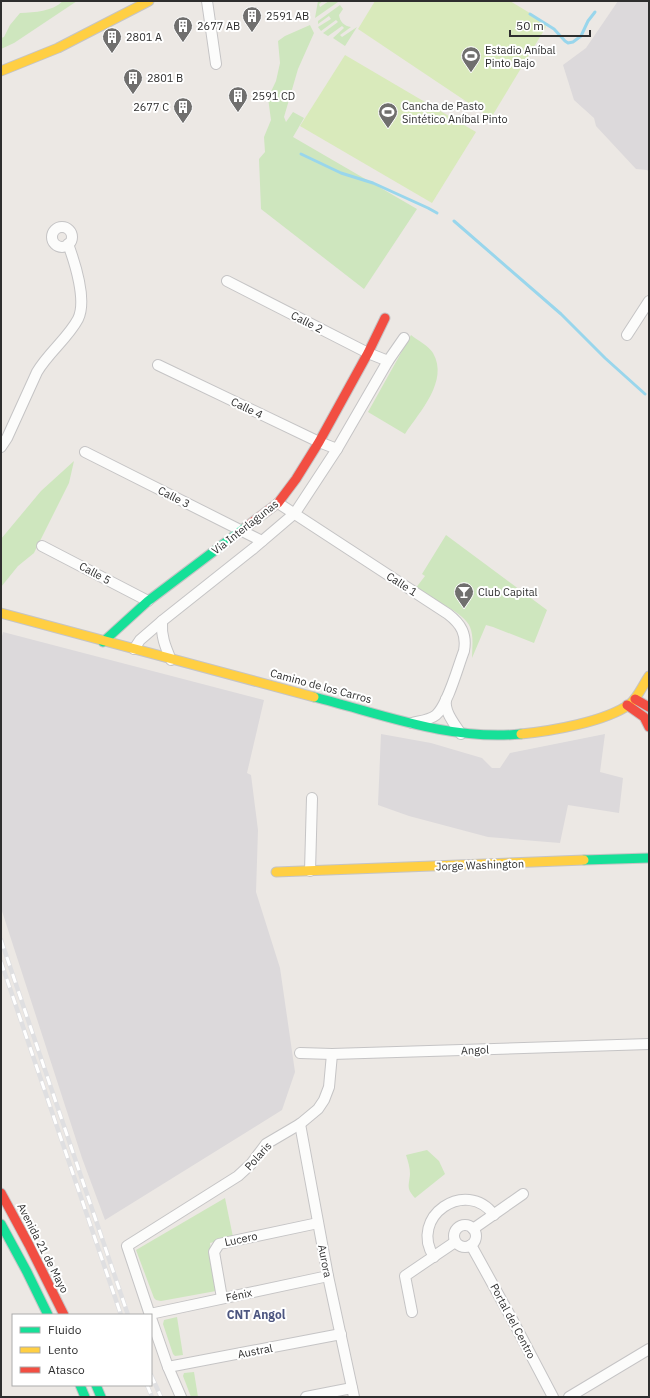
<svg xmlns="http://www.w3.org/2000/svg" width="650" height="1398" font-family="'IBM Plex Sans',sans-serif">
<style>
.industrial{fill:#dcd9db}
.green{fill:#cee6be}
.pitch{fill:#d9eabb}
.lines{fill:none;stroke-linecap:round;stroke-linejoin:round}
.stream{stroke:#99d6ec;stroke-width:3}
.street-casing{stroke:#c5c4c5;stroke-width:12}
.fast-casing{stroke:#c5c4c5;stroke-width:11}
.slow-casing{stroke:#c5c4c5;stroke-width:11}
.jam-casing{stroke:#c5c4c5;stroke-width:11}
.street{stroke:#fcfcfb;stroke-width:10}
.fast{stroke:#16e098;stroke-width:9}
.slow{stroke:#ffcf43;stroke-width:9}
.jam{stroke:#f24e42;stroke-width:9}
.rail-casing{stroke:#dfdfe1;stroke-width:4.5}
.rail{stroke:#fff;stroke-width:3;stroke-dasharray:9;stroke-linecap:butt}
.labels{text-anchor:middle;stroke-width:4;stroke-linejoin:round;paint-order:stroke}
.poi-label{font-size:11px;fill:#2e2e2e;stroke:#fff;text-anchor:start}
.street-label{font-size:11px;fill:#2e2e2e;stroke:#fff}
.neighbourhood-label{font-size:12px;font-weight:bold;fill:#4d5680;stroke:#fff}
</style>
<rect width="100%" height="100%" fill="#ece8e4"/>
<!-- industrial -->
<g class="industrial">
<path d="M618,1H649V172L647,170L636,169L596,126L594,118L574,100L563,65L586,48Z"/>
<path d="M3,632L264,700L247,773L251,775L258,830L256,892L280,968L295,1072L282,1110L105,1220L82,1158L1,908V640Z"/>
<path d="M381,734L431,743L482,758L492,768H500L510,753L605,734L600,772L623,778L619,813L568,805L560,843L488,837L409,816L378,805Z"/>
</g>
<!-- green -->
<g class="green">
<path d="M63,1H77L14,43L1,49V38L4,37L10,25L20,13C36,12 51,12 63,1Z"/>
<path d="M318,1H323L319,4L320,7L329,1H337L338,2L315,18Z"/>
<path d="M340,5L343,9L339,15C340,22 344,26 351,27L340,35L342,37L357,27L345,46L333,38L344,28L342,26L328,36L323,33L338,22L336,20L321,31L318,27L331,19L329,16L318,24V21Z"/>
<path d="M310,25L314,33L298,69L284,117L286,122L293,112L304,118L293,137L417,209L364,289L261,209L259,159L265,152L264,137L271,120L268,98L276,81L280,63L278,41L285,36Z"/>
<path d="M411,335C417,340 429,346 433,353C449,381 420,411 405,434L368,412Z"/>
<path d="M74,461L69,483L34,553L18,566L1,587V539L41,491Z"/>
<path d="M446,535L547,610L534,643L493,627L486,625L472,658C472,648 474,637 470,627C466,614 428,596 415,589L425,576L422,574Z"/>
<path d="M427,1150L439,1161L445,1174L415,1198C406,1188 409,1186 410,1174C410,1168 408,1161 406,1155Z"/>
<path d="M225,1198L233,1237L210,1243L217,1288L216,1291L161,1301L156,1300L154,1298L136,1250Z"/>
<path d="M177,1317L183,1355L175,1356L173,1354L163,1324L164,1320Z"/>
<path d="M194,1372L198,1397H191L183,1376L184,1373Z"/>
</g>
<!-- pitch -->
<g class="pitch">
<path d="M375,1H510L543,21L546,27L491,118L358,29Z"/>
<path d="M345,55L476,132L432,203L300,126Z"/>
</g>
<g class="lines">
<!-- stream -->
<g class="stream">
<path d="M530,14L554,29L565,41L568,43L573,42L581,36L588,21L595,12"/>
<path d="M301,154L341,173L373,183L428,208L437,213"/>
<path d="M454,221L561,314L605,358L645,394"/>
</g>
<defs>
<g id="street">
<path d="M207,1L216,64"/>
<circle cx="62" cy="237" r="10"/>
<path d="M227,281L368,353L388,361"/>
<path d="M627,335L649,301"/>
<path d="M158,365L319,442L337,449"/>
<path d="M1,447L7,438L37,372C48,353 68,338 78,319C87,301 75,263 68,244"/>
<path d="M85,452L262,541"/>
<path d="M278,503L448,614C461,624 467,634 464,651C458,666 448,705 436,715C430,720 420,721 412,723"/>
<path d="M42,546L148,601"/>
<path d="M162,621C161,636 165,646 171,660"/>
<path d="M134,649L140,640L162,621L254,548L295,513L337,449L388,361L404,338"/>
<path d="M446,699C444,712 454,723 461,734"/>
<path d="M310,871L312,798"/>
<path d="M300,1053L332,1054L649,1044"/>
<path d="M300,1124L328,1276L354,1397"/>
<circle cx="465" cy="1236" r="11"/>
<path d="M473,1229L523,1194"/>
<path d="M471,1245L513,1321L553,1397"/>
<path d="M434,1257C408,1217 466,1177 494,1215"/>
<path d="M222,1298L214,1252L219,1244L318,1223"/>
<path d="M412,1312L405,1276L455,1242"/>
<path d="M150,1314L328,1276"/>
<path d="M150,1315L127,1246L238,1176L251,1164L266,1144L300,1124L318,1109L324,1100L329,1087L332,1054"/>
<path d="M151,1318L168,1367L181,1397"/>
<path d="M168,1367L341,1334"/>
<path d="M306,1397L352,1388"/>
<path d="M569,1397L649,1349"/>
</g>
<g id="fast">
<path d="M103,642L148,601L246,527"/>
<path d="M314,697C382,714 449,741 521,734"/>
<path d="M584,860L649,858"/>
<path d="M1,1224L27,1272L48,1315"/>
<path d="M80,1385L85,1397"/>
<path d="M96,1385L101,1397"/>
</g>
<g id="slow">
<path d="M1,71L58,48L149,1"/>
<path d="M1,613L314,697"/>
<path d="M521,734C551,731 605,722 630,704C638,697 643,685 649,676"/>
<path d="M276,872L584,860"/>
</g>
<g id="jam">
<path d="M246,527L278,503L296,479L319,442L368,353L385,318"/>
<path d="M635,699L649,707"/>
<path d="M627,705L644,717L649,727"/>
<path d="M1,1193L29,1245L64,1315"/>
</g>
</defs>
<!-- street casing -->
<use href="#street" class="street-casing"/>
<!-- fast casing -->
<use href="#fast" class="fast-casing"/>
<!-- slow casing -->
<use href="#slow" class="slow-casing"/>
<!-- jam casing -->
<use href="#jam" class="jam-casing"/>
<!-- street -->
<use href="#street" class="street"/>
<!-- fast -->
<use href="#fast" class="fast"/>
<!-- slow -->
<use href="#slow" class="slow"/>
<!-- jam -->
<use href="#jam" class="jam"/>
<defs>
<g id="rail">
<path d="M1,940L128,1315"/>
<path d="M1,962L121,1315"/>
<path d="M151,1375L161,1397"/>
<path d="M147,1385L152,1397"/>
</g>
</defs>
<!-- rail casing -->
<use href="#rail" class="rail-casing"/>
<!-- rail -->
<use href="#rail" class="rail"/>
</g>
<!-- icons -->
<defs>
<symbol id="building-pin" viewBox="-11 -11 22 30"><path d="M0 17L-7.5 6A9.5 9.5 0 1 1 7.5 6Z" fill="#706f6e" stroke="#fff"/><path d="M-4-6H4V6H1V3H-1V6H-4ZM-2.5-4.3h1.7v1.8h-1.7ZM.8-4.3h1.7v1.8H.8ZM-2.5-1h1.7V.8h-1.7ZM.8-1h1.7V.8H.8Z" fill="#fff"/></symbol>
<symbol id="stadium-pin" viewBox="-11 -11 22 30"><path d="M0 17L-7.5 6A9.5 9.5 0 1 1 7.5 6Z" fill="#706f6e" stroke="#fff"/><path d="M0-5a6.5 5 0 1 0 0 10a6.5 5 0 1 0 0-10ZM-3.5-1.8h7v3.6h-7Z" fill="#fff"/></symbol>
<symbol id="bar-pin" viewBox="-11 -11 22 30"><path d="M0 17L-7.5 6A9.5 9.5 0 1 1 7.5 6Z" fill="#706f6e" stroke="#fff"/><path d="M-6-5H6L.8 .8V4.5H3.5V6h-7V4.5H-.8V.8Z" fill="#fff"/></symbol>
</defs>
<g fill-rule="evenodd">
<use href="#building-pin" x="241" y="5" width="22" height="30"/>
<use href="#building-pin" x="172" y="15" width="22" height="30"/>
<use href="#building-pin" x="101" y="26" width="22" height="30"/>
<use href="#stadium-pin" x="460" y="45" width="22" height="30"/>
<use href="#building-pin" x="122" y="67" width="22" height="30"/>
<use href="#building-pin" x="227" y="85" width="22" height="30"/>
<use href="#building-pin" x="172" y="96" width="22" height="30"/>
<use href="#stadium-pin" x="377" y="101" width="22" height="30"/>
<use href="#bar-pin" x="453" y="581" width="22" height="30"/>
</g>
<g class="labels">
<!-- poi labels -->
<g class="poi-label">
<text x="266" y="20">2591 AB</text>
<text x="197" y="30">2677 AB</text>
<text x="126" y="41">2801 A</text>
<text x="485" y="54">Estadio Aníbal<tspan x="485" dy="13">Pinto Bajo</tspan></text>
<text x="147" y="82">2801 B</text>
<text x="252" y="100">2591 CD</text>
<text x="402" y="110">Cancha de Pasto<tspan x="402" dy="13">Sintético Aníbal Pinto</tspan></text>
<text x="169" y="111" text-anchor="end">2677 C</text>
<text x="478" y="596">Club Capital</text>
</g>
<!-- street labels -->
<g class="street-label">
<text transform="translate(307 322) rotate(27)" y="4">Calle 2</text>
<text transform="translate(247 408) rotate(26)" y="4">Calle 4</text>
<text transform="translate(174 497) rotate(27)" y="4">Calle 3</text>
<text transform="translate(245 527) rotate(-38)" y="4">Vía Interlagunas</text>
<text transform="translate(95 573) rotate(28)" y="4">Calle 5</text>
<text transform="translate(402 584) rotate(33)" y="4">Calle 1</text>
<text transform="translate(321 686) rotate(15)" y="4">Camino de los Carros</text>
<text transform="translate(480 865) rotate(-2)" y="4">Jorge Washington</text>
<text transform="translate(475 1050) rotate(-2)" y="4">Angol</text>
<text transform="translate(258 1156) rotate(-48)" y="4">Polaris</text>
<text transform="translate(241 1239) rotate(-12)" y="4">Lucero</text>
<text transform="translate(43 1248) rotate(63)" y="4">Avenida 21 de Mayo</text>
<text transform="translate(325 1261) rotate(79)" y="4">Aurora</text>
<text transform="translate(239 1295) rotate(-12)" y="4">Fénix</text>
<text transform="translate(513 1321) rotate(62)" y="4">Portal del Centro</text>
<text transform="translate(255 1351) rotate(-11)" y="4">Austral</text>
</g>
<!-- neighbourhood labels -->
<g class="neighbourhood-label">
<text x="256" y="1319">CNT Angol</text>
</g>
</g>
<!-- border -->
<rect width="650" height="1398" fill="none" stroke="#2e2e2e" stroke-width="4"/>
<!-- legend -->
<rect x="12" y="1314" width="140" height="72" fill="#ffffff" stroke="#ababab"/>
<rect x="20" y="1327" width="20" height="6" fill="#16e098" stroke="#ababab"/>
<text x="48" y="1334" font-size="12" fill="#2e2e2e">Fluido</text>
<rect x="20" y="1347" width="20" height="6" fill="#ffcf43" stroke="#ababab"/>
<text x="48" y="1354" font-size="12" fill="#2e2e2e">Lento</text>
<rect x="20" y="1367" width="20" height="6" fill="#f24e42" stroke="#ababab"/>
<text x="48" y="1374" font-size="12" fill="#2e2e2e">Atasco</text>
<!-- scale -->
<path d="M510 30v6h80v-6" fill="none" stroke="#2e2e2e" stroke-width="2"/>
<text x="516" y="30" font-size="12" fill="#2e2e2e" stroke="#ffffff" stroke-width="3" paint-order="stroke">50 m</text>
</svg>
